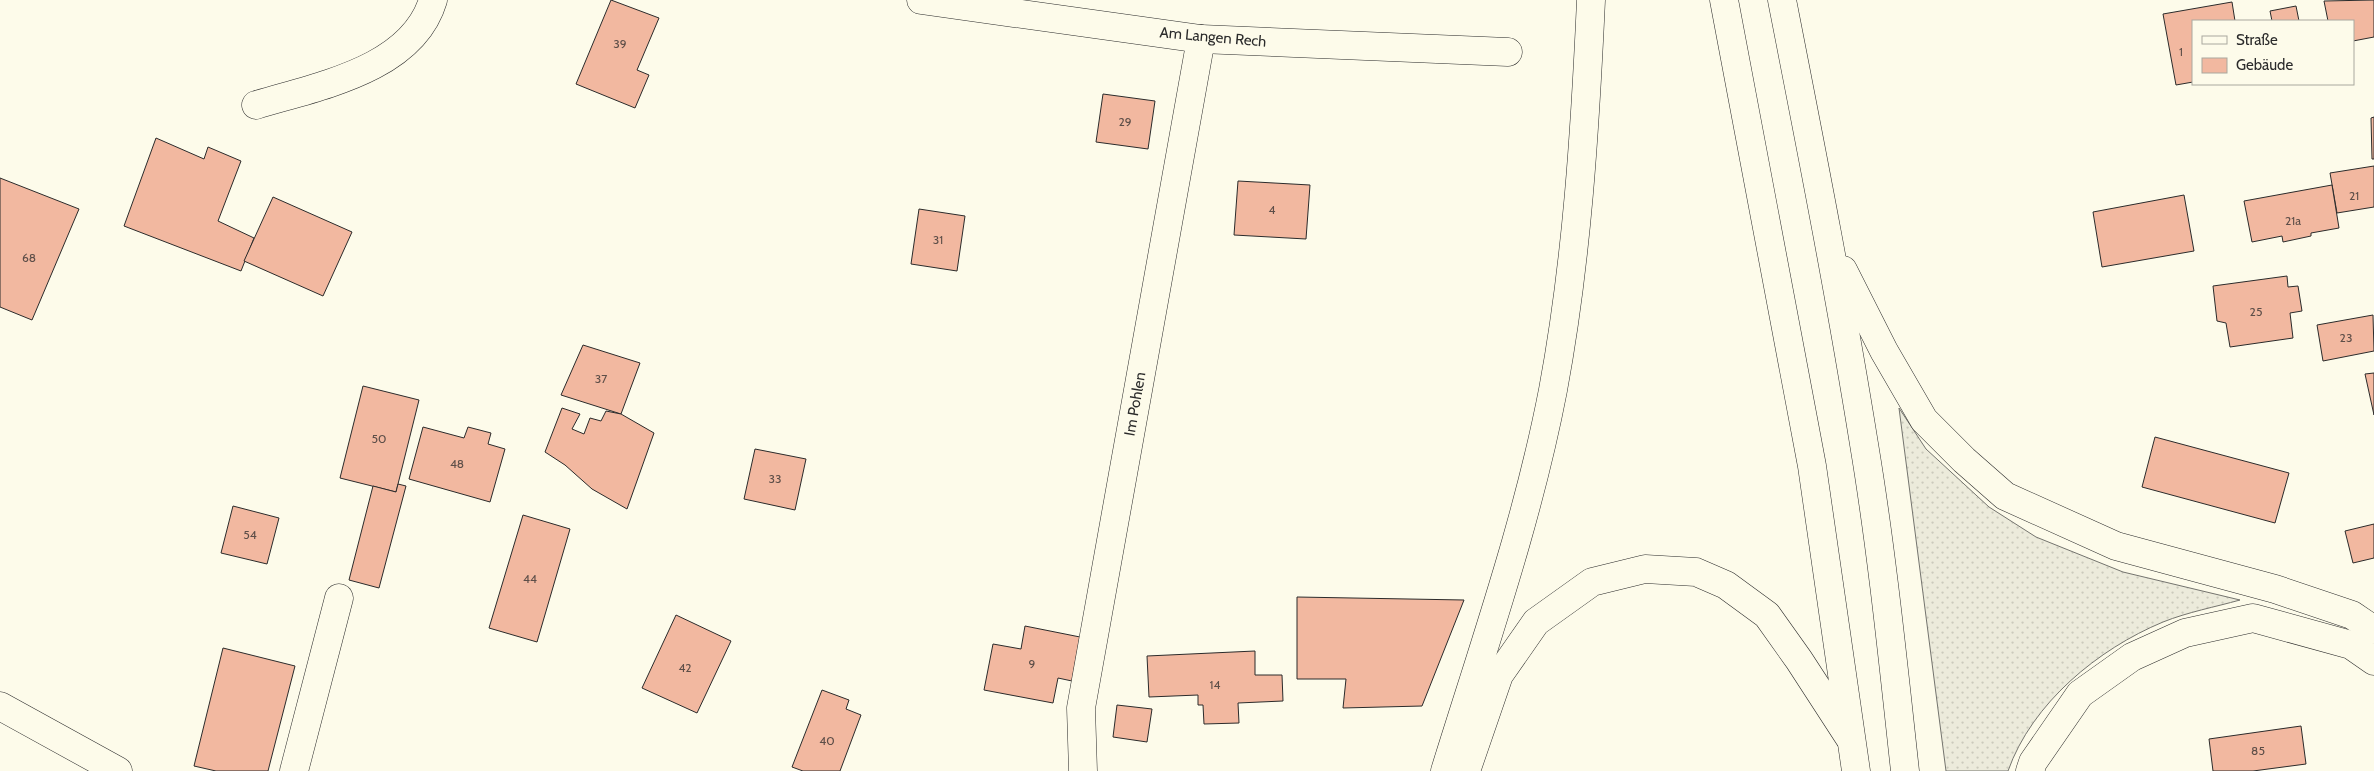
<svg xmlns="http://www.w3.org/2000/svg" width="2374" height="771" font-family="Cabin,sans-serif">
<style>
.grass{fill:url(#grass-dots);stroke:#74746e}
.building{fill:#f2b8a0;stroke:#2b2b2b}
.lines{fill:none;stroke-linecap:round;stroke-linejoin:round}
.minor-casing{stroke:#2b2b2b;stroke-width:29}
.highway-casing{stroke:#2b2b2b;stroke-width:29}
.minor{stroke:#fdfbea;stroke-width:28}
.highway{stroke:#fdfbea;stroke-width:28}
.labels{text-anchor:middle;stroke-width:4;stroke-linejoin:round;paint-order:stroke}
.number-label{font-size:12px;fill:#5d4e48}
.street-label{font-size:15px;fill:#2b2b2b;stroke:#fdfbea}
</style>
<defs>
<pattern id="grass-dots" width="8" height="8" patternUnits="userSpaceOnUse" patternTransform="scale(1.25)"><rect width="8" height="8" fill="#ecebdb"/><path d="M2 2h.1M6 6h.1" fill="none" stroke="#cbcabc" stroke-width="1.8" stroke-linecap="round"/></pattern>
</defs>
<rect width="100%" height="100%" fill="#fdfbea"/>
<!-- grass -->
<path class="grass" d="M1899,408L1926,449L1989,507L2036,537L2123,572L2240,600C2215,607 2188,612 2163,622C2098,649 2032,703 2008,771H1946Z"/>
<!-- building -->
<g class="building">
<path d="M611,0L659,18L637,70L649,75L635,108L576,84Z"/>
<path d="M2374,0V37L2353,41V21H2328L2324,1Z"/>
<path d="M2232,2L2235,21H2193V82L2176,85L2163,14Z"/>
<path d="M2296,6L2299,21H2272L2270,11Z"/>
<path d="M1103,94L1155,101L1148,149L1096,142Z"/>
<path d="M2374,117V159H2372L2371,118Z"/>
<path d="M156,138L204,159L208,147L241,161L218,221L254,238L241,271L124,226Z"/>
<path d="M2374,166V207L2337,213L2330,173Z"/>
<path d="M0,178L79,209L32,320L0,307Z"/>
<path d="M1238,181L1310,185L1306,239L1234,235Z"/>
<path d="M2332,185L2339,228L2311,233V236L2283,242L2282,236L2252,242L2244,201Z"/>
<path d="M2184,195L2194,251L2102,267L2093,212Z"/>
<path d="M273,197L352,232L323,296L244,261Z"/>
<path d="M919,209L965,216L957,271L911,264Z"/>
<path d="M2287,276L2288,287L2298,286L2302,311L2290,313L2293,338L2230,347L2226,323L2217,321L2213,286Z"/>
<path d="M2373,315L2374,351L2323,361L2317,325Z"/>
<path d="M583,345L640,363L621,414L561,395Z"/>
<path d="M2374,373V415L2365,374Z"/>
<path d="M363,386L419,400L396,492L340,478Z"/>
<path d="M562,408L580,414L572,429L584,434L590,418L601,421L606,411L621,414L654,433L627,509L592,489L565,465L545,452Z"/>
<path d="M423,427L464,438L468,427L491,433L488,444L505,449L490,502L409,479Z"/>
<path d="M2155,437L2289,473L2275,523L2142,487Z"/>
<path d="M755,449L806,459L795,510L744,499Z"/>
<path d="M398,484L406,486L379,588L349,580L373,486L396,492Z"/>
<path d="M233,506L279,518L267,564L221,553Z"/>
<path d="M523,515L570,529L537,642L489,628Z"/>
<path d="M2374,524V558L2353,563L2345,531Z"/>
<path d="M1297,597L1464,600L1422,706L1343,708L1346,679H1297Z"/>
<path d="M676,615L731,641L697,713L642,688Z"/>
<path d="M1025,626L1080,637L1072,681L1058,678L1053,703L984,690L993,644L1021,649Z"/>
<path d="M223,648L295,666L268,771H216L194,766Z"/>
<path d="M1255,651V675H1282L1283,701L1238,703L1239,723L1204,724L1203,705H1198V695L1149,697L1147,656Z"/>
<path d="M822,690L849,700L846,709L861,715L840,771H803L792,767Z"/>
<path d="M1117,705L1152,709L1147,742L1113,737Z"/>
<path d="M2301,726L2306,764L2253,771H2213L2209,739Z"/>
</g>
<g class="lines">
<defs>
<g id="minor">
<path d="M921,0L1201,39L1508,52"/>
<path d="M256,105C318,86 412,70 433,0"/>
<path d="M0,706L118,771"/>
<path d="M294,771L339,598"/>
<path d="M1083,771L1081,708L1201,39"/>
</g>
<g id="highway">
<path d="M1724,0L1812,466L1856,771"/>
<path d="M1782,0C1811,148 1840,295 1864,444C1882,552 1893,662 1905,771"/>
<path d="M1843,270L1884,351L1924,420L1964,460L2005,496L2116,546L2275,589L2352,615L2374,630"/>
<path d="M1445,771C1484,645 1528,520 1553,390C1577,261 1585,131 1591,0"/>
<path d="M1466,771L1499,675L1536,622L1592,582L1645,569L1696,572L1726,585L1767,615L1799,660L1849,737"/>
<path d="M2030,771L2033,762L2080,694L2132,657L2185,633L2253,618L2351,645L2374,661"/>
</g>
</defs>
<!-- minor casing -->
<use href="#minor" class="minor-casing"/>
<!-- highway casing -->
<use href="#highway" class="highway-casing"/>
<!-- minor -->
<use href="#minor" class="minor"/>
<!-- highway -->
<use href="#highway" class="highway"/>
</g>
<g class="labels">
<!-- number labels -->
<g class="number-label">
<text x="620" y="48">39</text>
<text x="2181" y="56">1</text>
<text x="1125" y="126">29</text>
<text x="2354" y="200">21</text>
<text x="1272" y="214">4</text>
<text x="2293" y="225">21a</text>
<text x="938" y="244">31</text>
<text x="29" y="262">68</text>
<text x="2256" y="316">25</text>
<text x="2346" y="342">23</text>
<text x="601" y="383">37</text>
<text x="379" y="443">50</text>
<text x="457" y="468">48</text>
<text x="775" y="483">33</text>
<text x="250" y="539">54</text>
<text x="530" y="583">44</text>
<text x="1032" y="668">9</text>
<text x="685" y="672">42</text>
<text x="1215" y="689">14</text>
<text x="827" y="745">40</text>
<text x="2258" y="755">85</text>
</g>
<!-- street labels -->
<g class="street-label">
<text transform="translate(1213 37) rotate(5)" y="5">Am Langen Rech</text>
<text transform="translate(1135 404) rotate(-80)" y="5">Im Pohlen</text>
</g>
</g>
<!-- legend -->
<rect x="2192" y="20" width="162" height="65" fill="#fdfbea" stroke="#a9a89e"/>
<rect x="2202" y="36" width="25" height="8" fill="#fdfbea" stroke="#a9a89e"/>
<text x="2236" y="45" font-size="15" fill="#2b2b2b">Straße</text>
<rect x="2202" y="58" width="25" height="15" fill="#f2b8a0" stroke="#a9a89e"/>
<text x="2236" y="70" font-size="15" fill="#2b2b2b">Gebäude</text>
</svg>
